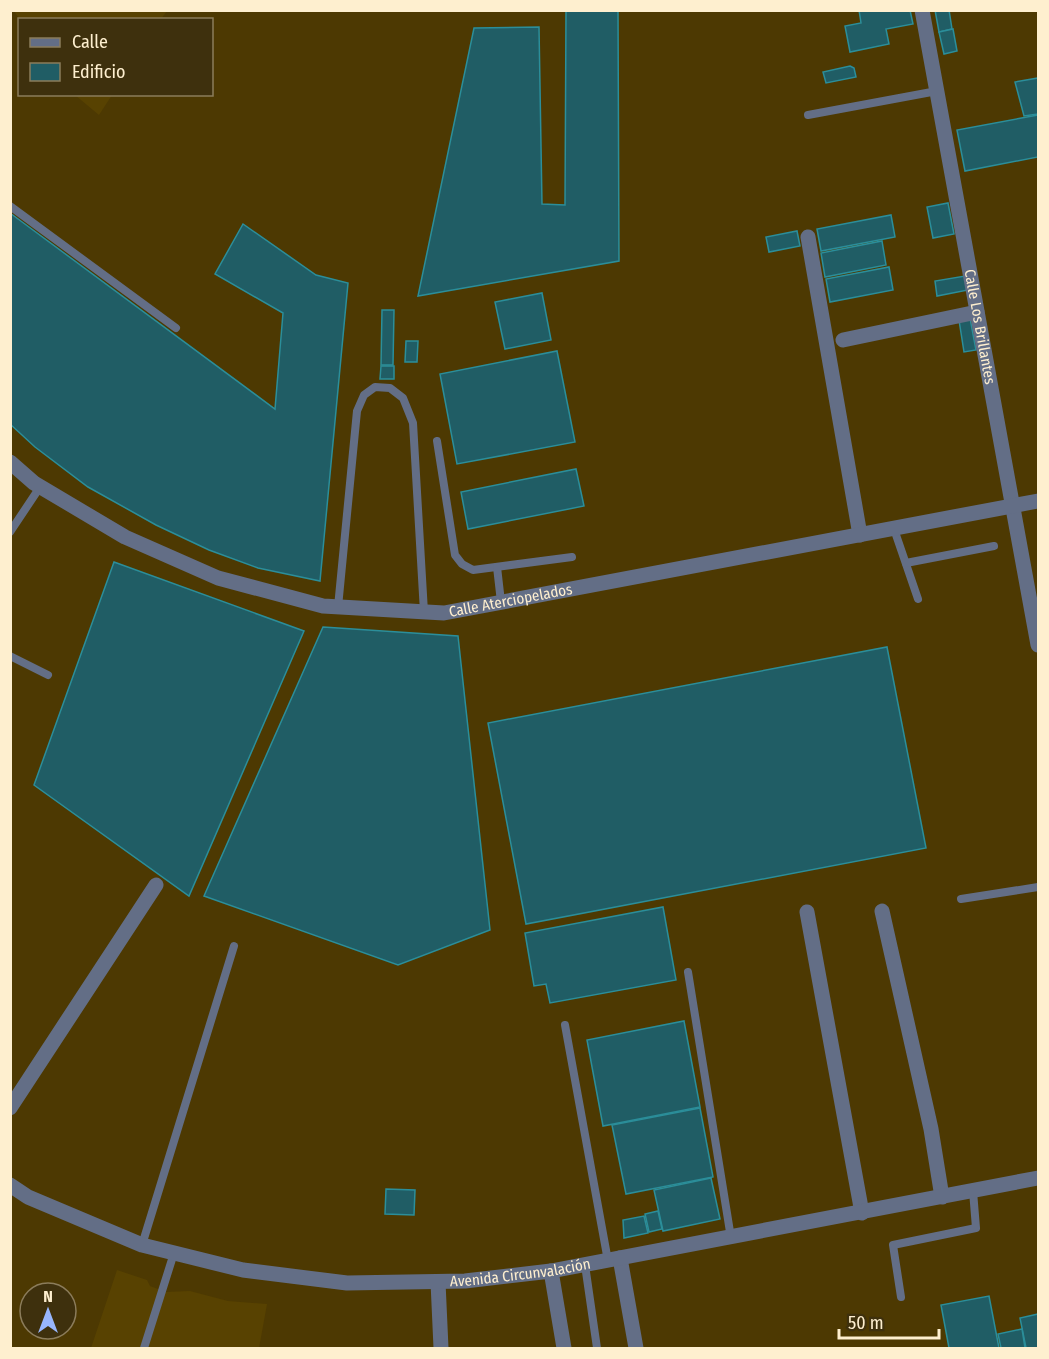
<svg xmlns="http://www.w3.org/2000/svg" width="1049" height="1359" font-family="'Fira Sans Condensed',sans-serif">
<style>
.built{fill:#584201}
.building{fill:#205d65;stroke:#2b8e9a;stroke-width:1.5}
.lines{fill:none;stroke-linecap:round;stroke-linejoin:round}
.service{stroke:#636e86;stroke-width:8}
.minor{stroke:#636e86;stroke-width:15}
.tertiary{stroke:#636e86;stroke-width:15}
.labels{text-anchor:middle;stroke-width:6;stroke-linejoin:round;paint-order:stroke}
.street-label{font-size:15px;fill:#feefcf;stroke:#3e300d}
</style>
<rect width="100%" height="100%" fill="#4d3902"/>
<!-- built -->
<g class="built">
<path d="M14,11H167L161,19L20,20Z"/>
<path d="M75,95H112L99,115Z"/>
<path d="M117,1270L147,1280L150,1286L166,1292L190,1291L228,1301L267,1304L259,1348H91Z"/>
</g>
<!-- building -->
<g class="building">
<path d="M566,10H618L619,261L418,296L474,28L539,27L542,204L565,205Z"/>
<path d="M859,10H910L913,24L886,29L889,44L850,52L845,26L861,23Z"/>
<path d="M935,10H949L952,29L939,32Z"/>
<path d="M953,29L957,51L944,54L939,32Z"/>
<path d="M850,66L854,68L856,77L826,83L823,72Z"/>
<path d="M1038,78V114L1024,116L1015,82Z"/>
<path d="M1038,115V157L965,171L957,130Z"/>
<path d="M948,203L954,234L933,238L927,207Z"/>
<path d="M10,213L275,409L283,313L215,274L243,224L316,275L348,283L320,581L258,568L209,550L156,525L88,487L35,447L10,424Z"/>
<path d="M891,215L895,237L821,251L817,229Z"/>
<path d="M797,231L800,246L769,252L766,237Z"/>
<path d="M882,241L886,265L825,277L821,253Z"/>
<path d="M889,267L893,290L830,302L826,279Z"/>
<path d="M965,276L968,290L937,296L935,281Z"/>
<path d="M542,293L551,340L505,349L495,302Z"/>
<path d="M382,310H394L393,365H381Z"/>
<path d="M970,318L976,350L964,352L959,320Z"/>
<path d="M406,341H418L417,362H405Z"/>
<path d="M557,351L575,442L457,464L440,374Z"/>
<path d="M381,366H394V379H380Z"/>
<path d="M576,469L584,506L468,529L461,492Z"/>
<path d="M114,562L304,631L189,896L34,785Z"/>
<path d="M323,627L458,636L490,930L398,965L204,896Z"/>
<path d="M887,647L926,848L526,924L488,723Z"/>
<path d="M663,907L676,980L550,1003L546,984L534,986L525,933Z"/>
<path d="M684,1021L700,1107L603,1126L587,1040Z"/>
<path d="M700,1108L713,1177L626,1194L612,1125Z"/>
<path d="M711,1178L720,1219L663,1231L654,1190Z"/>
<path d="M386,1189L415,1190L414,1215L385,1214Z"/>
<path d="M658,1211L662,1229L649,1232L645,1214Z"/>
<path d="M644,1216L648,1233L624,1238L623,1220Z"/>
<path d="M989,1296L999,1348H949L941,1305Z"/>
<path d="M1038,1314V1348H1026L1020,1318Z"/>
<path d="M1022,1329L1025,1348H1001L998,1334Z"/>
</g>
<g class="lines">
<!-- service -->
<g class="service">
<path d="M808,115L937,91"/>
<path d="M10,206L176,328"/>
<path d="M437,441L455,555L462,564L473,570L572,557"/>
<path d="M894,529L918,599"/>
<path d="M10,532L40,487"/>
<path d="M906,563L994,546"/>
<path d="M497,567L501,602"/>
<path d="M338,607L357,411L364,395L375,387L390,388L403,398L413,423L424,612"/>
<path d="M10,656L48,675"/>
<path d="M961,899L1038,887"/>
<path d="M688,972L731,1238"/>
<path d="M565,1025L608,1261"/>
<path d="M142,1245L234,946"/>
<path d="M585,1265L597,1348"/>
<path d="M901,1297L893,1245L976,1228L973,1191"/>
<path d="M144,1348L174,1253"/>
</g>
<!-- minor -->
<g class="minor">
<path id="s1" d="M922,10L1038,645"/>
<path d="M808,237L860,535"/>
<path d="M843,340L977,312"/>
<path id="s2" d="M10,462L34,483L125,537L218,578L323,606L444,613L1038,501"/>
<path d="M882,911L931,1129L942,1197"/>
<path d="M807,912L862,1213"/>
<path d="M10,1108L156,885"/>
<path d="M620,1258L636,1348"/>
<path d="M551,1271L564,1348"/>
<path d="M438,1282L441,1348"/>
</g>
<!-- tertiary -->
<path class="tertiary" id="s3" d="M10,1185L28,1197L142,1245L243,1270L347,1283L465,1281L551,1271L1038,1178"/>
</g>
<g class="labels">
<!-- street labels -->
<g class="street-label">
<text dy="5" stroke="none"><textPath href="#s1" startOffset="322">Calle Los Brillantes</textPath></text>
<text dy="5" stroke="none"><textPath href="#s2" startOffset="537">Calle Aterciopelados</textPath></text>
<text dy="5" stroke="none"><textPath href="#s3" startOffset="528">Avenida Circunvalación</textPath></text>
</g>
</g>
<!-- border -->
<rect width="1049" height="1359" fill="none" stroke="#feefcf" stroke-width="24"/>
<!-- legend -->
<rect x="18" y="18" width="195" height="78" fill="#3e300d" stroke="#8b7c5b" stroke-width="1.5"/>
<rect x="30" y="38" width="30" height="9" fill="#636e86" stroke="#8b7c5b" stroke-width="1.5"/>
<text x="72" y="48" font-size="18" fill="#feefcf">Calle</text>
<rect x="30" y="63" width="30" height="18" fill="#205d65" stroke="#8b7c5b" stroke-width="1.5"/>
<text x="72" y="78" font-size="18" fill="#feefcf">Edificio</text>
<!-- north arrow -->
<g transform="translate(48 1311)"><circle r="28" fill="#3e300d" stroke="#8b7c5b" stroke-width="1.5"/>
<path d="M0-4.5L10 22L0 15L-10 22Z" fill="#98b6fd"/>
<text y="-9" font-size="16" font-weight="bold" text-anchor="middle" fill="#feefcf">N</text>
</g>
<!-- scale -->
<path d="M839 1329v9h100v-9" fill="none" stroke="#feefcf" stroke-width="3"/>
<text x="848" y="1329" font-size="18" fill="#feefcf" stroke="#3e300d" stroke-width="4.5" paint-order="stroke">50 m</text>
</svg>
